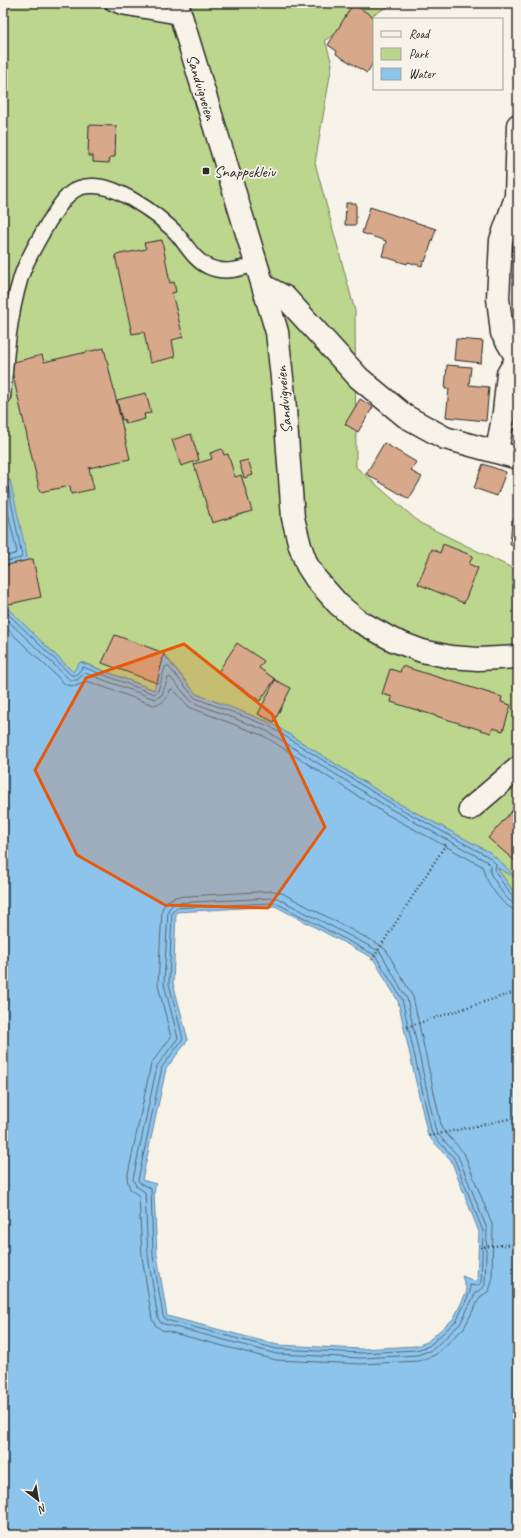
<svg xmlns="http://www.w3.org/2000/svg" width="521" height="1538" font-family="Caveat,sans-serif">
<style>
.green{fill:#bdd68d;stroke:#74805c}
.water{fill:#8dc4ec;stroke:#66879f;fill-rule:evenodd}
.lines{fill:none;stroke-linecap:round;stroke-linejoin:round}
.shore{stroke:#526878;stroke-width:1}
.building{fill:#d7a889;stroke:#2b2b2b}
.lane-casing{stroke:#2b2b2b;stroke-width:17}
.street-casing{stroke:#2b2b2b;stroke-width:25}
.secondary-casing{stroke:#2b2b2b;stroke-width:25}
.path{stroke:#2b2b2b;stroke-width:2.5;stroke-dasharray:1 3;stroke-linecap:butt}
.lane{stroke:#f7f3e8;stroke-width:14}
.street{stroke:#f7f3e8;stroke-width:22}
.secondary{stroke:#f7f3e8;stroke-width:22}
.marked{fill:#e8590c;fill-opacity:0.2;stroke:#e8590c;stroke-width:3;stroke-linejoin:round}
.poi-dot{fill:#2b2b2b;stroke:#f7f3e8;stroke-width:1.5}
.labels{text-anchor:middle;stroke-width:3.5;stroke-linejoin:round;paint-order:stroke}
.street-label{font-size:16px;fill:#2b2b2b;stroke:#f7f3e8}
.poi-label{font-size:16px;fill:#2b2b2b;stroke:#f7f3e8;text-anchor:start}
</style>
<rect width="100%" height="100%" fill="#f7f3e8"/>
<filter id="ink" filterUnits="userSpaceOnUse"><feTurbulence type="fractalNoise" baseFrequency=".025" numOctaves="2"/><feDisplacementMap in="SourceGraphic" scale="8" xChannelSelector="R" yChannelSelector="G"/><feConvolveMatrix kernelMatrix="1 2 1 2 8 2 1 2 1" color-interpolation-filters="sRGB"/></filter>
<g filter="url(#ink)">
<!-- green -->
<path class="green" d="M3,3H395L325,40L332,64L315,163L355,311L356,467L420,523L518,571V898L496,867L515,877L491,853L394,801L271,723L196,694L165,655L155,690L81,662L73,672L5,606L3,597V566L10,480L3,481Z"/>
<!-- water -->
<g class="water">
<path d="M10,480L28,561L3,566V481Z"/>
<path d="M3,597L5,606L73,672L80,662L154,690L164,655L196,694L271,723L394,801L491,853L517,878L497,868L518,898V1535H3ZM275,906L373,958L398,1001L428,1136L451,1160L479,1232L477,1282L462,1276L467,1291L454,1318L427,1342L416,1346L361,1349L278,1345L167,1316L157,1255L154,1193L156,1184L142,1180L166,1069L188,1040L173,983L176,912Z"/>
</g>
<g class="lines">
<!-- shore -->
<g class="shore">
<path d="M3,485L8,486L22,556L21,558L3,562"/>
<path d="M3,490L17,552L15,554L3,557"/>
<path d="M3,609L71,675H76L83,667L154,694L158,691L165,667L168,666L195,698L269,726L392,804L489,857L496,864L495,869L496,873L513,898L518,899"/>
<path d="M3,616L70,680H77L85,673L155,699L162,695L168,678L170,677L192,702L267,731L389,808L486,861L490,865V871L491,875C498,884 506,904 518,904"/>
<path d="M3,625L66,685L76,686L87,681L153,705C163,704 168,699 170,690L173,689L189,707L264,736L386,814L482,866C484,869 484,874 486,878C492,889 505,910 518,910"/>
<path d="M274,891L282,893L380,945L386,950L413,997L442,1129L464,1153L493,1227L492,1281L489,1291L480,1297L464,1328L435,1355L419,1361L362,1364L276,1360L162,1330L156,1326L152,1319L142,1257L139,1196L130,1189L127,1179L151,1064L171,1037L158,985L162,909L167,901L175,897Z"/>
<path d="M277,898L377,950L381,953L407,999L436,1132L458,1156L487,1229L485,1285L482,1289L476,1292L460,1324L432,1350L417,1355L361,1358L277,1354L164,1324L160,1322L158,1318L148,1256L145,1192L136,1186L133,1179L157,1066L178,1038L164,984L168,910L171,906L176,903Z"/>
<path d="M276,903L375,955L402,999L432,1134L454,1158L483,1231L481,1283L477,1286L470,1285V1292L457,1320L429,1346L416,1350L361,1353L277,1349L166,1320L163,1316L153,1256L151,1188L141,1184L138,1180L162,1067L183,1039L169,984L172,912L177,908Z"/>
</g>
</g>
<!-- building -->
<g class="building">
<path d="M353,4L377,19H374V61L367,73L336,54L337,51L328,45Z"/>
<path d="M89,125L116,126L115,157H110L109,163L93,162V156H88Z"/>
<path d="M346,203H356V225H345Z"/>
<path d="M370,207L436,229L425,262L423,261L422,266L408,262L407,264L382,256L386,241L362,233Z"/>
<path d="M162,240L170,283L174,282L176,292L172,293L183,337L172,340L175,357L150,363L144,332L132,334L115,255L146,249L144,243Z"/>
<path d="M456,339L483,341L481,363L454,360Z"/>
<path d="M104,348L130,459L89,468L94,489L71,494L70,486L40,492L10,363L42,355L44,362Z"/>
<path d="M447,365L471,367L469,385L489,387L486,421L446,417L449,389H445Z"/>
<path d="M517,387H518V430L512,429Z"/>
<path d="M146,393L151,413L144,414L145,419L126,424L124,419L122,420L117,400Z"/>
<path d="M360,399L373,407L358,432L345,424Z"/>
<path d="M191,434L199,460L181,466L172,440Z"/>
<path d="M384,443L416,462L411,471L422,477L409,499L366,474Z"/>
<path d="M222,449L224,455L228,454L235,477L241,475L252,511L212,523L194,464L212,459L210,453Z"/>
<path d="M248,460L253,475L244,478L239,462Z"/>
<path d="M483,464L506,472L497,496L474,488Z"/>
<path d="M512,520H518V546L510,545Z"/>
<path d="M443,544L473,556L469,564L478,568L464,603L418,584L432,549L440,553Z"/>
<path d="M33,559L41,597L5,605L3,594V566Z"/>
<path d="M115,635L164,653L157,683L102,663Z"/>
<path d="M237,643L264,661L259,668L275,679L260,701L218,672Z"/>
<path d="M402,666L502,697L501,702L511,705L503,731L493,728L491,733L391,702L392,697L382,694L390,669L400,672Z"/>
<path d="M275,680L291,688L274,722L258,714Z"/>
<path d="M518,804V858L515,861L488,838Z"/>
</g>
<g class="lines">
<defs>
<g id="lane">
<path d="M112,3L122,7L181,17"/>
<path d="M3,397C6,357 9,316 21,277C27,258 38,241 48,223C55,213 62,199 72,192C84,182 105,186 118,192C137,201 156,214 171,228C185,240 191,259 209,267C225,274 240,269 256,264"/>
</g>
<g id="street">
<path d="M518,125L516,197L501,240L498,298L502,333L518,360"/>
<path d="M264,286L285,297L359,378L405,416L445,438L518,458"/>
<path d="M497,451L504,412L508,374L517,359"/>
<path d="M470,809L518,768"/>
</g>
<path id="secondary" d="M177,3L277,332L284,396L293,518L300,546L307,565L316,579L338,604L357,620L393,640L422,651L451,657L478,659L518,657"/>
</defs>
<!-- lane casing -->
<use href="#lane" class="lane-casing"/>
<!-- street casing -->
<use href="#street" class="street-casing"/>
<!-- secondary casing -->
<use href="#secondary" class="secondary-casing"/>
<!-- path -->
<g class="path">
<path d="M372,960L446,844"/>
<path d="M407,1027L512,993"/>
<path d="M429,1136L518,1117"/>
<path d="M480,1247L518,1244"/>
</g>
<!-- lane -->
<use href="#lane" class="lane"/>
<!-- street -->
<use href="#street" class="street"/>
<!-- secondary -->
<use href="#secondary" class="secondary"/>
</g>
</g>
<!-- marked area -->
<path class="marked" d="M184,644L272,714L325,827L268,908L165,905L77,855L35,770L86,678Z"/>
<!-- markers -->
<rect class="poi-dot" x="202" y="167" width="8" height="8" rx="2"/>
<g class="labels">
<!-- street labels -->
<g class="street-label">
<text transform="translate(202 87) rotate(73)" y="6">Sandvigveien</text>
<text transform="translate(283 400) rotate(-95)" y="6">Sandvigveien</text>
</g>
<!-- poi labels -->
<g class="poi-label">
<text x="214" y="177">Snappekleiv</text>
</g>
</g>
<!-- margin -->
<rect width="521" height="1538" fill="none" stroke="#f7f3e8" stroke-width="16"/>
<rect x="8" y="8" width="505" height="1522" fill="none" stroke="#2b2b2b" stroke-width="1.5" filter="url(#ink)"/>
<!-- legend -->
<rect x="373" y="18" width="130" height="72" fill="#f7f3e8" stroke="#a5a39c"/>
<rect x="381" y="31" width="20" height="6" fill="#f7f3e8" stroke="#a5a39c"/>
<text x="409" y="38" font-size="12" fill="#2b2b2b">Road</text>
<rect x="381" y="48" width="20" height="12" fill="#bdd68d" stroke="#a5a39c"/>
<text x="409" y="58" font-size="12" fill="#2b2b2b">Park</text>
<rect x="381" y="68" width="20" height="12" fill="#8dc4ec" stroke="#a5a39c"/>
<text x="409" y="78" font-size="12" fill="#2b2b2b">Water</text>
<!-- north arrow -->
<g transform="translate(38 1500) rotate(149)" stroke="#f7f3e8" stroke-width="3" paint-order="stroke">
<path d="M0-3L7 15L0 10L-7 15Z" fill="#2b2b2b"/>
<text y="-6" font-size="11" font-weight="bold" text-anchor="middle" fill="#2b2b2b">N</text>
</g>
</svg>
